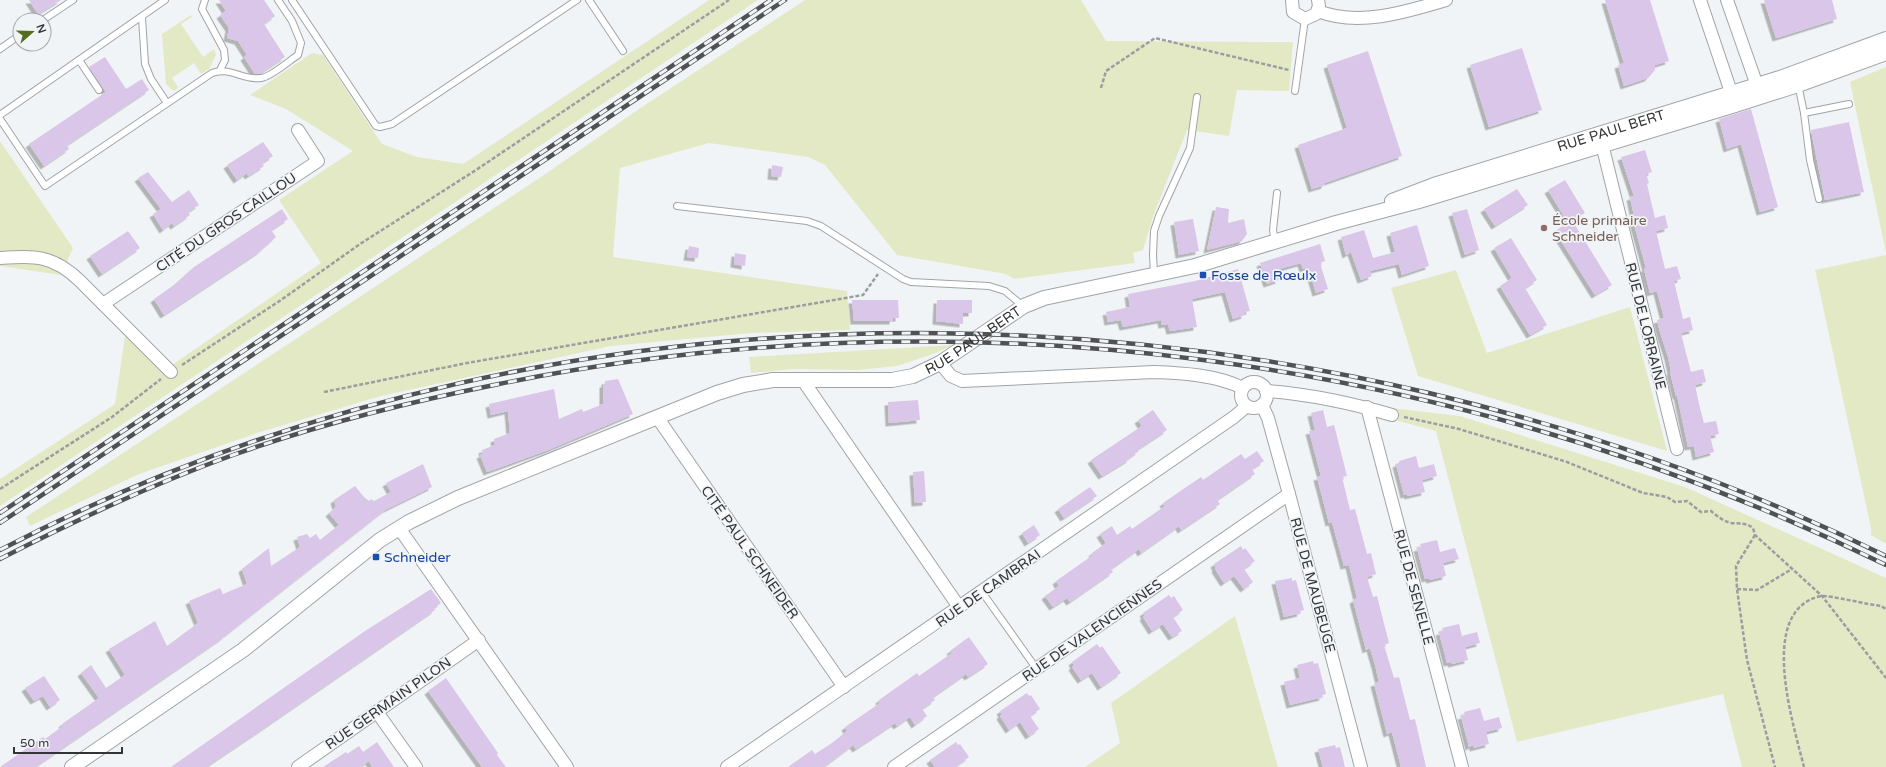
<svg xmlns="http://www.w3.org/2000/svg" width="1886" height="767" font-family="'Varela Round',sans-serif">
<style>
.green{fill:#e4e9c5}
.building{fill:#dac6e8;filter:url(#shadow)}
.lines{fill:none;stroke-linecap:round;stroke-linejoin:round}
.service-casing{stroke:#a1a4a7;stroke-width:8}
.minor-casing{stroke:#a1a4a7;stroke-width:14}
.tertiary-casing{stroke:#a1a4a7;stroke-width:16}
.path{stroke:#9b9da0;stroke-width:2.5;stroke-dasharray:4 2;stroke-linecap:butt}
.service{stroke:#fff;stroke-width:6}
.minor{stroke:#fff;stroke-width:12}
.tertiary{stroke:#fff;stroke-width:14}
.rail-casing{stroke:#505153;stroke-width:4.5}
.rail{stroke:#f1f4f7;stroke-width:3;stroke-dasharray:9;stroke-linecap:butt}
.education-dot{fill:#8d6e63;stroke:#f1f4f7;stroke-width:1.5}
.transit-dot{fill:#1a4fb4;stroke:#f1f4f7;stroke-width:1.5}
.labels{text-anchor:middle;stroke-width:3.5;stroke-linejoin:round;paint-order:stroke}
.street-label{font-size:14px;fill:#333436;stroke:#f1f4f7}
.education-label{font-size:14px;fill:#785e54;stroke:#f1f4f7;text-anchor:start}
.transit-label{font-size:14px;fill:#164399;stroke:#f1f4f7;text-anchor:start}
</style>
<defs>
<filter id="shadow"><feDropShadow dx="-3.5" dy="3.5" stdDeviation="0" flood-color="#0004"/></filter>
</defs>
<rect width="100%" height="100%" fill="#f1f4f7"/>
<!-- green -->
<g class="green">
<path d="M709,0H758L0,506V479L115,404L125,336L163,371L321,263L279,200L353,151L286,109L250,95L312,53L323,55L382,144L417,157L463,164Z"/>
<path d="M805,0H1081L1106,41L1293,42L1289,91L1237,90L1229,136L1187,130L1154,214L1143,250L1133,253L1135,263L1014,279L1006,274L897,255L825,165L808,157L709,143L620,168L613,257L847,291L850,330L752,333L611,346L381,396L260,432L139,474L30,526L26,517L541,177L639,109Z"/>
<path d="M191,15L192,17L181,24L203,57L214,49L216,55L209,69L201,74L194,63L172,78L178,87L176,90H172L166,84L162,34Z"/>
<path d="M1886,67V253L1850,82Z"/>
<path d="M0,141L73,248L61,275L0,266Z"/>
<path d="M1886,255V544L1871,535V528L1815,270Z"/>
<path d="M1456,270L1487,353L1630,307L1667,451L1418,376L1391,288Z"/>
<path d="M953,345L933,354L897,366L858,370L793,369L751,373L749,357Z"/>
<path d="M1391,408L1460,416L1685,487L1886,578V767H1742L1723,694L1517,742L1436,431L1387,418Z"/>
<path d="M1235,616L1278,767H1085L1120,743L1111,703Z"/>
</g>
<!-- building -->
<g class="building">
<path d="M29,0H61L38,14Z"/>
<path d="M219,0H264L275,16L264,24L285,57L259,74H255L244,57L247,55L238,41L227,38L229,28L220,15L226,11Z"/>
<path d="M1605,0H1650L1669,61L1655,65V70L1648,78L1624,86L1618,65L1624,63Z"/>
<path d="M1764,0H1832L1837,19L1776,38Z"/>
<path d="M1522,48L1542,110L1489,127L1470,65Z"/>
<path d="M1368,51L1402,156L1325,183V185L1312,189L1298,145L1347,128L1327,65Z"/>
<path d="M105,57L126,89L142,79L149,90L67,145L69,149L44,166L29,144L106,92L89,67Z"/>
<path d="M1751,109L1778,207L1760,212L1741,144L1727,149L1719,119Z"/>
<path d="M1849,122L1864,192L1825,200L1811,130Z"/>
<path d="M263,142L273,156L262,163L264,166L248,176L247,173L237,180L227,165Z"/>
<path d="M1645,150L1652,172L1646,174L1649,183L1647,184L1655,218L1665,215L1668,228L1656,231L1665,269L1677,266L1681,279L1674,281L1683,319L1690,317L1693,330L1681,333L1686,353L1691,372L1703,369L1706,382L1695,385L1699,404L1704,423L1716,421L1719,434L1710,436L1714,452L1696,457L1694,446L1688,447L1677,395L1676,396L1670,372L1671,371L1668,357L1660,332L1657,320L1664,318L1657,291L1650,293L1644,269L1646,268L1632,217L1634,216L1630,197L1634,196L1621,157Z"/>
<path d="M772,165L783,167L781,177L771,176Z"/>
<path d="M148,172L172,202L189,190L199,205L188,212L190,215L174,226L172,223L163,230L153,214L161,209L138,178Z"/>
<path d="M1565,180L1585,213L1568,223L1548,190Z"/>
<path d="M1517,189L1528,205L1495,226L1484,209Z"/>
<path d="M1216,207L1229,209L1228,223L1244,219L1247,234L1242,241L1207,250Z"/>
<path d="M282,209L288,219L271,230L276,237L259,252L164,315L154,299L174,285L194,267Z"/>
<path d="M1467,209L1479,250L1465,255L1452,213Z"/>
<path d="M1193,219L1199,251L1179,255L1174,222Z"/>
<path d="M1572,220L1612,285L1595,295L1555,231Z"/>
<path d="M1417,225L1429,266L1402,275L1399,264L1370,271L1372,276L1361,280L1351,252L1346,255L1341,237L1364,230L1373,258L1395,252L1390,233Z"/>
<path d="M128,231L140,248L102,274L90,256Z"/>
<path d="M1511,238L1537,280L1525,288L1547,325L1530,335L1500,286L1512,278L1494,248Z"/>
<path d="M1320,244L1325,261L1320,263L1328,289L1316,293L1308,267L1303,269L1301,263L1276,270L1279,280L1267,284L1260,263Z"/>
<path d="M689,246L699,248L698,258L687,257Z"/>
<path d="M735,253L746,255L745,266L734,264Z"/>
<path d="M1238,269L1250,311L1244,312L1245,315L1233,319L1225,292L1192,299L1197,327L1170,331L1168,324L1162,325L1161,320L1123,327L1121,320L1108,322L1106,312L1130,307L1128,294L1195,281Z"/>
<path d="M852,300H898L899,318H893V321H854Z"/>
<path d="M937,300H972V313H963V324L936,321Z"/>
<path d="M618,379L633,414L548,450L487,472L480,455L483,454L482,450L495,445L494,439L510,433L508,411L491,415L489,404L554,389L559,419L582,409L583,412L603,404V384H605V381Z"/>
<path d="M918,400L920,420L889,423L888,402Z"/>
<path d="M1153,410L1167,430L1137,450L1139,451L1129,458L1130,459L1102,476L1091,460L1142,426L1138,420Z"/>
<path d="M1323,410L1327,427L1334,425L1347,476L1342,477L1350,510L1355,509L1367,554L1371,553L1376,574L1367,577L1373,597L1377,596L1389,643L1384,645L1394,678L1399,677L1410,720L1415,719L1426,767H1401L1392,732L1387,734L1374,683L1379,682L1375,665L1370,648L1366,650L1353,600L1357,598L1349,565L1344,566L1332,522L1329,523L1317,477L1321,476L1309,431L1315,430L1311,413Z"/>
<path d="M1257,451L1264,461L1252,469L1255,474L1217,500L1220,504L1181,530L1179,526L1141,553L1139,549L1111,569L1113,572L1070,602L1067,598L1053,607L1045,596L1059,586L1056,581L1093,555L1092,553L1106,543L1100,534L1112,526L1117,535L1130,526L1132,529L1165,506L1163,503L1201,477L1203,480L1241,454L1245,459Z"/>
<path d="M1416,456L1419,468L1434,464L1437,476L1422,480L1425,492L1408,496L1407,494L1404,495L1396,464L1399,463V461Z"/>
<path d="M423,464L432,487L385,510L221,639L35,767H0L43,737L45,739L63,726L62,724L99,698L81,673L91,665L106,688L125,675L109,649L155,621L167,646L198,623L189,601L220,588L223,594L247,584L242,569L269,548L271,566L300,547L297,537L307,534L310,538L316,534L320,540L339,525L329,513L336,507L334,500L355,486L364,497L369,501L371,499L374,501L391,492L386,483Z"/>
<path d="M924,471L926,502L915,503L913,472Z"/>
<path d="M1090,487L1097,496L1064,518L1058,509Z"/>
<path d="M1034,525L1040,535L1028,543L1022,533Z"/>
<path d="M1437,540L1440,552L1455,548L1459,559L1443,563L1446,576L1430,580L1429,578L1425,579L1417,548L1421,547L1420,544Z"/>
<path d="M1241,546L1243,550L1245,548L1255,561L1244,569L1253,582L1244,589L1234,576L1224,583L1215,569L1216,568L1214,564Z"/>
<path d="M1292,578V581L1296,580L1304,610L1300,611L1301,613L1284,617L1275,581Z"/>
<path d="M431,589L441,603L434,608L435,610L264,728L206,767H171L365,631Z"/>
<path d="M1169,595L1171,598L1174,596L1183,610L1173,617L1182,631L1172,637L1163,624L1152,631L1143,617L1145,616L1143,613Z"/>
<path d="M1459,624L1462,636L1477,632L1480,643L1465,647L1468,660L1452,664L1451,662L1447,663L1439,632L1443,631L1442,628Z"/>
<path d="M969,637L988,664L968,677L966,674L933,697L935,700L922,709L927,716L915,725L910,717L897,726L895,723L856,749L853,745L824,767H788L812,750L815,754L832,743L847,731L845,727L880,703L879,700L917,673L919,676L952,653L950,651Z"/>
<path d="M1097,644L1100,648L1102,646L1121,673L1101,687L1092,673L1081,680L1072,667L1074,665L1072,662Z"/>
<path d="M1313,661L1314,664L1318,663L1326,694L1322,695L1323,697L1290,705L1284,682L1300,678L1297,665Z"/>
<path d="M44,676L60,700L50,707L43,696L34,701L25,688Z"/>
<path d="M446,678L498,753L497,755L506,767H482L428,691Z"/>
<path d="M1027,693L1029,696L1031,695L1040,709L1030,716L1039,729L1029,736L1020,722L1009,730L1000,716L1002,714L1000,711Z"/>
<path d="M1480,708L1484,721L1499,717L1502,728L1486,732L1489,744L1473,748V745L1469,747L1461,716L1465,715L1464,712Z"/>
<path d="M377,742L394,767H372L369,761L360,767H323L346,752L347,754L359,746L363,752Z"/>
<path d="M956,742L958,745L960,744L969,757L955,767H935L930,760Z"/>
<path d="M1335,745L1336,748L1340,747L1345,767H1323L1318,749Z"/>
</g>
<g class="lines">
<defs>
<g id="service">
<path d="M205,0L202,9L224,50L225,60L220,70"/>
<path d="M292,0L376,126L380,127L392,124L577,0"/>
<path d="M589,0L623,51"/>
<path d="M142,18L145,64L151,79L167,103"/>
<path d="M43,20L73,0"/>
<path d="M0,49L20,35"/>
<path d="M79,60L99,90"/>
<path d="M1798,84L1804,113L1849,104"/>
<path d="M1295,91L1305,19"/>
<path d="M1804,113L1810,160L1819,199"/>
<path d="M0,115L165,0"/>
<path d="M0,119L45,186L212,73C229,66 244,81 261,78C271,77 290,60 298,55L301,43L292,21L278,0"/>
<path d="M677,206L807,221L821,226L903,279L911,282L989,286L1005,291L1023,306"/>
<path d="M1275,243L1273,230L1277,193"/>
<path d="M1154,274L1153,255L1154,231L1159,216L1190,148L1197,97"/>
<path d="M982,592L1036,668"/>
</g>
<g id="minor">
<path d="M1292,0L1293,12L1305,19L1316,14L1319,6L1318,0"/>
<path d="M1700,0L1734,101"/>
<path d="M1727,0L1760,94"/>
<path d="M1318,11C1358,27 1406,12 1446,0"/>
<path d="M1600,136L1677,449"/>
<path d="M0,258C36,256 53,255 80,281L171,372"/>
<path d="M103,304L318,161L298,130"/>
<path d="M940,363L951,376L962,381L1154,372C1183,373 1216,375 1243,388"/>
<path d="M802,379L959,607"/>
<circle cx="1254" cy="395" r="13"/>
<path d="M1266,391C1308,394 1351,403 1392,415"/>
<path d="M1262,405L1268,418L1289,494L1361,767"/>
<path d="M1367,407L1462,767"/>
<path d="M657,417L844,687"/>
<path d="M399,528L567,767"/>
<path d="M377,712L416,767"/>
<path d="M298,767L479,640"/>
<path d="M727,767L1234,417L1247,406"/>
<path d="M894,767L1289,494"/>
</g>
<g id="tertiary">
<path id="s1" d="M1392,201L1434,185L1780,78L1886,39"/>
<path id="s2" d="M72,767L243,650L380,540L409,522L458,498L717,393L743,385L773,380H892L913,376L940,363L1024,306L1044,298L1195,266L1336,223L1419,201L1735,105L1798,85L1886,53"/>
</g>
</defs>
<!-- service casing -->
<use href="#service" class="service-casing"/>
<!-- minor casing -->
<use href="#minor" class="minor-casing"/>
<!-- tertiary casing -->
<use href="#tertiary" class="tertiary-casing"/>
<!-- path -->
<g class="path">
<path d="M1101,88L1106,71L1155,38L1289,70"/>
<path d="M182,365L281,300L360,244L476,170L729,0"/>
<path d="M324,392L467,363L863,295L878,274"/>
<path d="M1404,417L1459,429L1567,462L1643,493L1667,497L1675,502L1687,501L1701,512L1711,511C1717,516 1723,521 1731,523C1740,524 1745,522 1753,528L1755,535L1822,596L1886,678"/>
<path d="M0,489L112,417L161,379"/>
<path d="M1755,535L1736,566L1737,589L1747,660L1775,767"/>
<path d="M1737,589L1757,590L1792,569"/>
<path d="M1804,767C1794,726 1756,610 1821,596C1829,595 1870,605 1881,606L1886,609"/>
</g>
<!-- service -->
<use href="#service" class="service"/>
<!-- minor -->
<use href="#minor" class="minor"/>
<!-- tertiary -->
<use href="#tertiary" class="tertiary"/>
<defs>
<g id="rail">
<path d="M0,513L771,0"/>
<path d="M0,523L785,0"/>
<path d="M0,550C580,248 1305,272 1886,556"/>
<path d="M0,559C76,520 153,484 233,455C320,424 409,402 499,384C966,289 1458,356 1886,565"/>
</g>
</defs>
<!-- rail casing -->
<use href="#rail" class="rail-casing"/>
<!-- rail -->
<use href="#rail" class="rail"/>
</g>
<!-- markers -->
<circle class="education-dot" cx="1544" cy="228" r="4"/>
<g class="transit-dot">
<rect x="1199" y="271" width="8" height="8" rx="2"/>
<rect x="372" y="553" width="8" height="8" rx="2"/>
</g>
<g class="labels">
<!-- street labels -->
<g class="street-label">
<text dy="5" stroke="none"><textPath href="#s1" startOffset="230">RUE PAUL BERT</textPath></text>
<text transform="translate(226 222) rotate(-34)" y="5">CITÉ DU GROS CAILLOU</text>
<text transform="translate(1646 326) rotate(76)" y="5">RUE DE LORRAINE</text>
<text dy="5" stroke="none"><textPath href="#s2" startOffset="1019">RUE PAUL BERT</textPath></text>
<text transform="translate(750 552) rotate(55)" y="5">CITÉ PAUL SCHNEIDER</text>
<text transform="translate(1313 585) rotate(75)" y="5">RUE DE MAUBEUGE</text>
<text transform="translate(1414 587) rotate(75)" y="5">RUE DE SENELLE</text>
<text transform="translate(988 588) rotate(-35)" y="5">RUE DE CAMBRAI</text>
<text transform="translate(1092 630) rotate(-35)" y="5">RUE DE VALENCIENNES</text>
<text transform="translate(388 703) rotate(-35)" y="5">RUE GERMAIN PILON</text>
</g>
<!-- education labels -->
<g class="education-label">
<text x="1552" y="225">École primaire<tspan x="1552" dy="16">Schneider</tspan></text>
</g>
<!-- transit labels -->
<g class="transit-label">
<text x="1211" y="280">Fosse de Rœulx</text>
<text x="384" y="562">Schneider</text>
</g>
</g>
<!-- north arrow -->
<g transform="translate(32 32) rotate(70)"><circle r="19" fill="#f1f4f7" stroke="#a5a7aa"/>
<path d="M0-3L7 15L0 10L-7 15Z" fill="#536c1d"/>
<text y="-6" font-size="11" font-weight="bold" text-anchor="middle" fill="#333436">N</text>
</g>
<!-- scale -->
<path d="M14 747v6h108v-6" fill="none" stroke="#333436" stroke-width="2"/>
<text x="20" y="747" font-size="12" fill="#333436" stroke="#f1f4f7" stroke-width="3" paint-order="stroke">50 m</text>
</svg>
